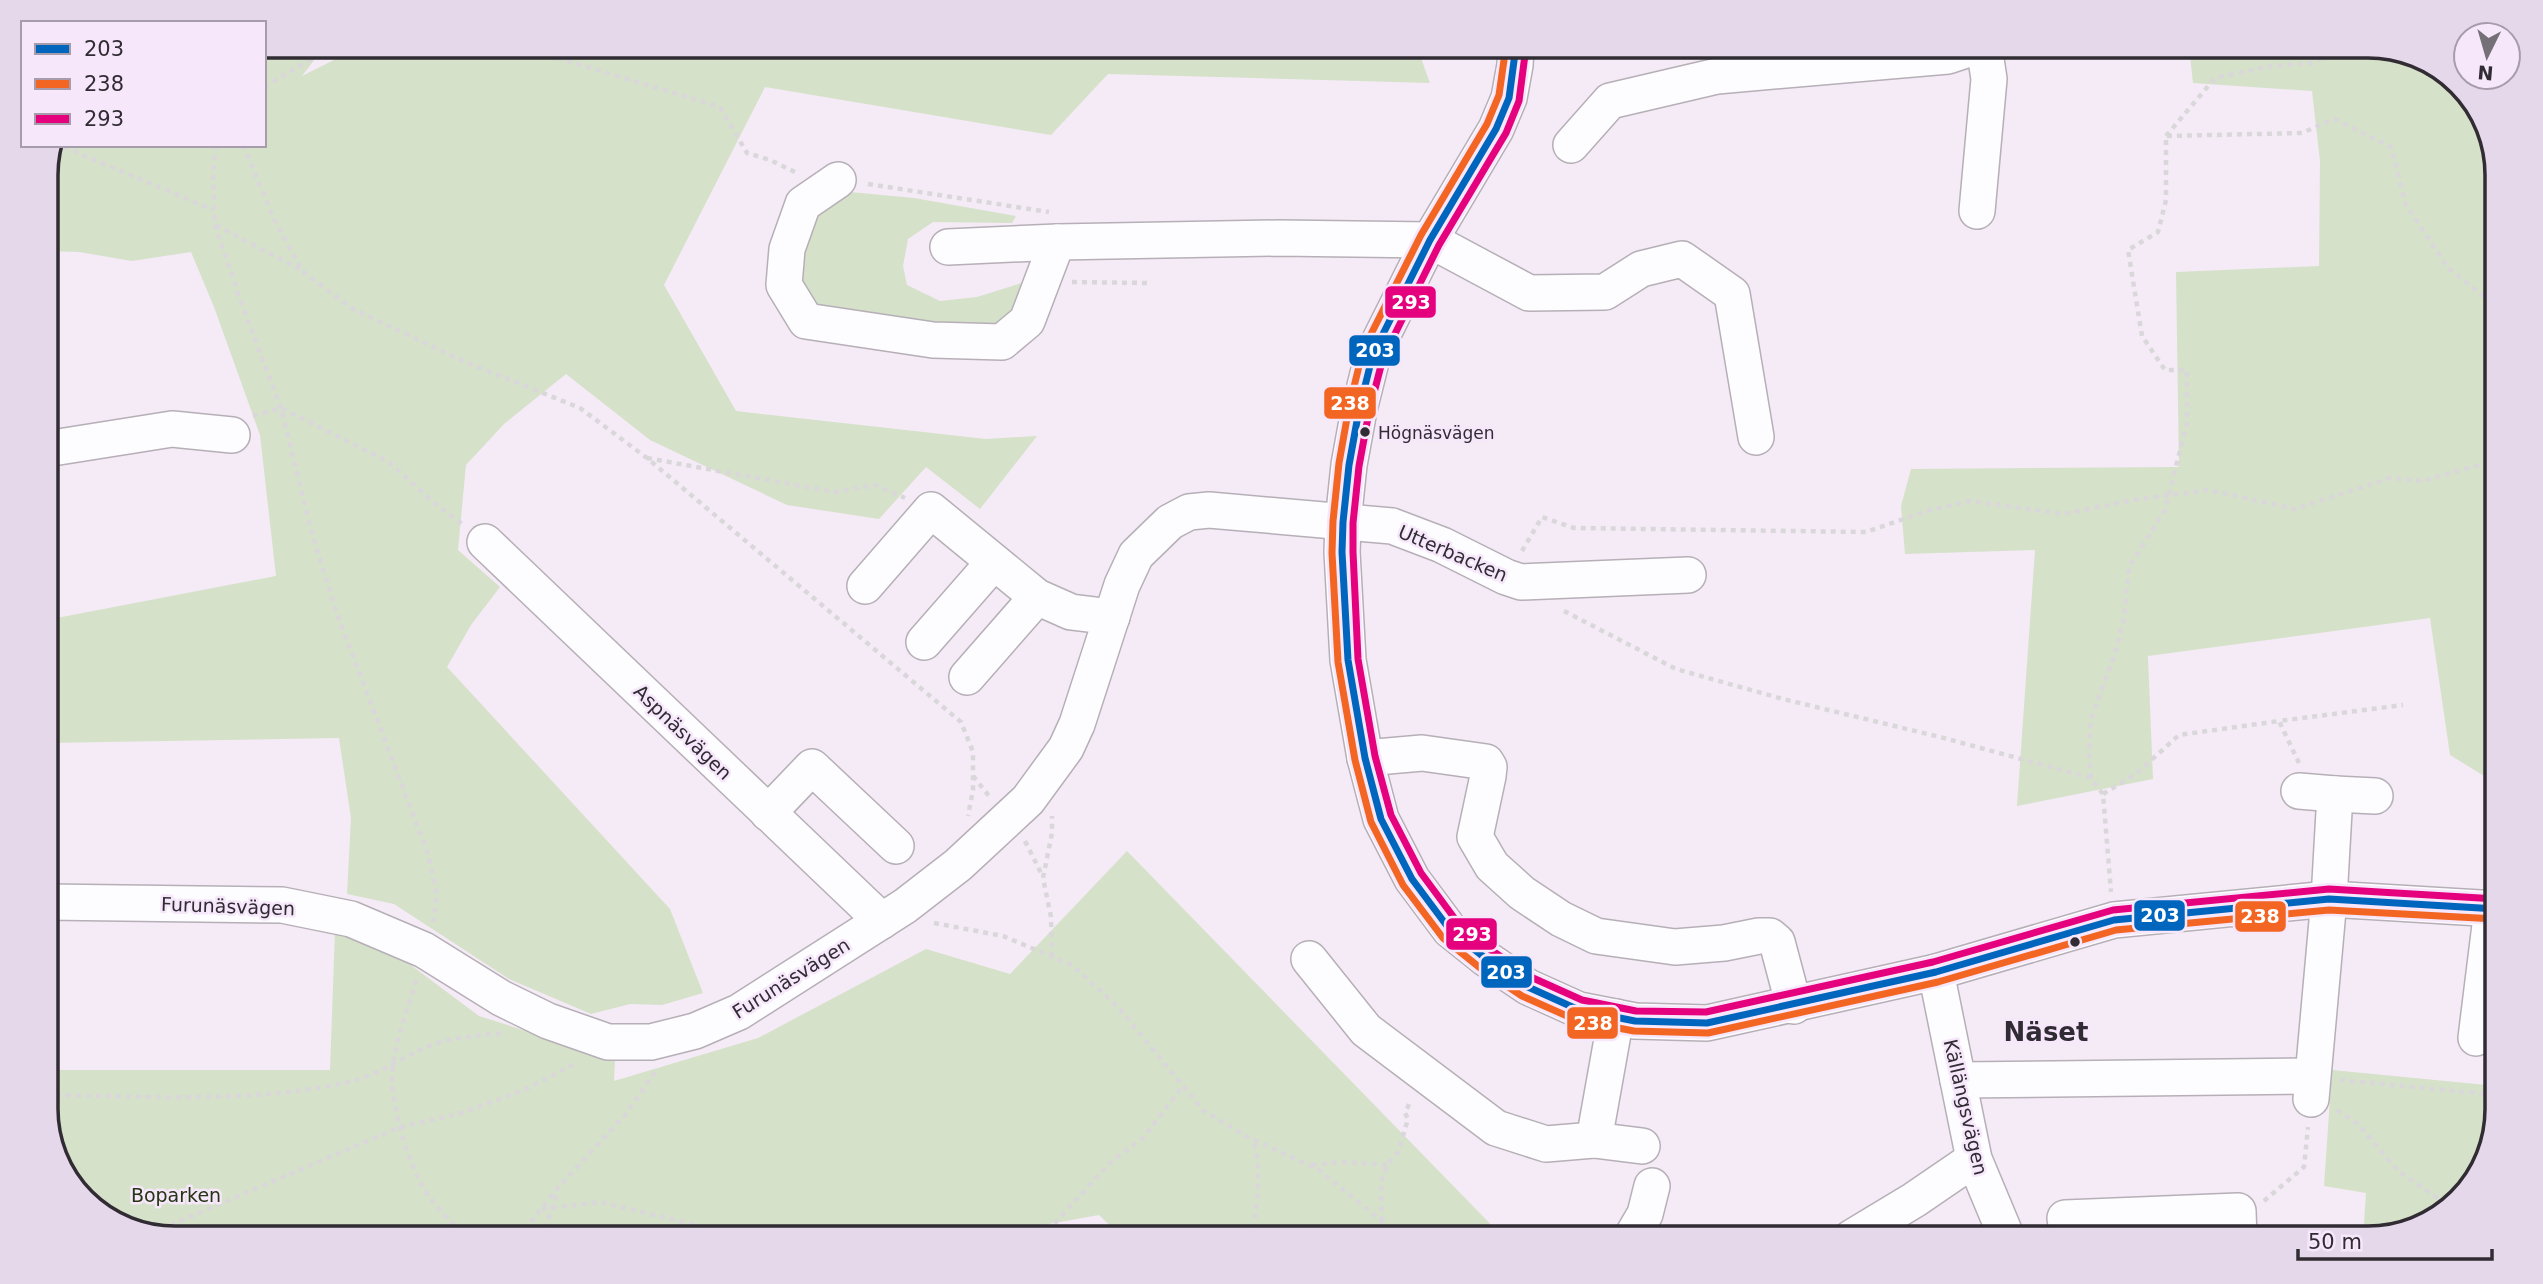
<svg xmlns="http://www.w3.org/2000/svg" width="2543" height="1284" font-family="'DejaVu Sans',sans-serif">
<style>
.green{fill:#d6e1c9}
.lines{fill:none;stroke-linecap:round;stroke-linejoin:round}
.minor-casing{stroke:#b6afb7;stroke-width:38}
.path{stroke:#dad7db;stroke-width:4.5;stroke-dasharray:5 5;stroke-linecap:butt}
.minor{stroke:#fdfcfe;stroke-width:35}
.bus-1-casing{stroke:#f6e7fb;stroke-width:12}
.bus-2-casing{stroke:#f6e7fb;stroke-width:12}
.bus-3-casing{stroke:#f6e7fb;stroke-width:12}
.bus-1{stroke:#0065bd;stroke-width:7}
.bus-2{stroke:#f26522;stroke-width:7}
.bus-3{stroke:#e5007d;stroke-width:7}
.bus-dot{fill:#312c33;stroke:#f6e7fb;stroke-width:2.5}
.labels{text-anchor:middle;stroke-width:5;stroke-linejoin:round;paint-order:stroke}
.bus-label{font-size:17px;fill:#312c33;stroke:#f6e7fb;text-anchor:start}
.street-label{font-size:19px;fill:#312c33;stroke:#f6e7fb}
.park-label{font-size:19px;fill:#253412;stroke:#f6e7fb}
.district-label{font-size:26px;font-weight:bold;fill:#312c33;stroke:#f6e7fb}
.rim{fill:none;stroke:#312c33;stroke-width:3.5}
.line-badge{stroke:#f6e7fb;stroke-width:2.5}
.badge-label{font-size:19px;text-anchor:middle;font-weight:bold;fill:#fff}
</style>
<rect width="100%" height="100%" fill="#f4ebf6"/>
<!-- green -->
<g class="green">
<path d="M264,46H325L302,76L362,46L1417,47L1430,83L1108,74L1051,135L765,87L664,285L736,411L986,439L1037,436L980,509L926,467L879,519L787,505L650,440L566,374L504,424L466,465L458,550L500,587L471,625L447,667L670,909L703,993L662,1005L630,1004L591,1014L509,979L394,904L347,894L351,818L339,738L46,743V620L276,576L260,435L214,307L191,252L132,261L79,252L46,251V167L55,145H264Z"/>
<path d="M2189,46H2367L2391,56L2400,53L2425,59L2476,103L2497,167V784L2450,755L2430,618L2148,656L2153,779L2017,806L2035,550L1905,554L1901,506L1911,469L2179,467L2176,272L2319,266L2320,161L2312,91L2193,83Z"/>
<path d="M850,192L914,198L1016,216L1012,223L933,222L908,239L903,266L907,285L940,301L977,297L1022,283L1030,284L1003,333L825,313L806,298L798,267L802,226Z"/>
<path d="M1127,851L1504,1238H1123L1099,1215L972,1238H175L118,1225L67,1181L46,1118V1070H330L335,930L404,960L479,1016L615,1059L614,1081L758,1038L926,949L1010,974Z"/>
<path d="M2332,1070L2497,1086V1109L2484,1166L2440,1217L2363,1238L2366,1193L2324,1186Z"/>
</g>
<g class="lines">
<defs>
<g id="minor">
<path d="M1516,46L1515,65L1509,98L1496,129L1430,240L1373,354L1359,410L1349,465L1343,522L1342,552L1348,660L1365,758L1381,819L1412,879L1450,930L1485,958L1528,987L1579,1010L1635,1021L1707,1023L1936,972L2114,920L2329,899L2497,909"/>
<path d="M1571,145L1610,101L1717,76L1948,56L1978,46"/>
<path d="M838,180L803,204L787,249L784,285L806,321L933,340L1002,342L1027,321L1057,242"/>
<path d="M1977,211L1989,79L1984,46"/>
<path d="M948,247L1057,242L1278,238L1430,240L1529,293L1605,292L1641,269L1682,259L1732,294L1756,437"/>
<path d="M46,449L172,429L232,435"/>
<path d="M485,542L882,921"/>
<path d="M865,586L931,510L1037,597L1071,612L1112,617"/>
<path d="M924,642L994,562"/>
<path d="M967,677L1037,597"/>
<path d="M1365,758L1422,753L1486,762L1489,767L1488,776L1475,837L1492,866L1522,893L1561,919L1596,936L1675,947L1724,943L1759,936H1770L1777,942L1794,1006"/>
<path d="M2299,791L2335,794L2329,899L2311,1099"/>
<path d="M2335,794L2375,796"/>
<path d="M768,813L812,767L896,846"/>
<path d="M46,902L282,905L351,919L424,950L501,998L548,1021L608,1042H651L695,1031L739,1012L905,906L958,865L1028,800L1066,748L1077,724L1122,585L1136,555L1170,522L1189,512L1209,510L1392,526L1442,545L1506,577L1521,582L1688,575"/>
<path d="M1309,959L1366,1030L1496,1128L1546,1144L1594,1140L1616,1017"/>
<path d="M1936,972L1974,1159L2007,1238"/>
<path d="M2476,1038L2492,909"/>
<path d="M1958,1080L2311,1076"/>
<path d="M1594,1140L1642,1146"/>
<path d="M1631,1238L1645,1214L1652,1186"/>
<path d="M1851,1238L1914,1200L1974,1159"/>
<path d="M2068,1238L2065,1218L2238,1211L2239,1238"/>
</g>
</defs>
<!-- minor casing -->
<use href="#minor" class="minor-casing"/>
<!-- path -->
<g class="path">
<path d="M530,46L544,54L720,107L747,153L770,160L797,173"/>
<path d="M2443,75L2483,126"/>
<path d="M264,87L333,46"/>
<path d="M2166,136L2215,78L2272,66L2312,63L2346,46"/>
<path d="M216,145L213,174L215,225L242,305L281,408L311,530L337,614L428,854L437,894L433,922"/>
<path d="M243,145L274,219L302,271L353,309L463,361L580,408L647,458L961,722L973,752V790L968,816"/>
<path d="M64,147L213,210"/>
<path d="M54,149L78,145"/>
<path d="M868,184L1049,212"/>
<path d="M216,225L301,270"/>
<path d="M1072,282L1147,283"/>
<path d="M253,416L281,408L389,462L434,503L462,524"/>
<path d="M647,458L834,492L875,485L905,498"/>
<path d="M1522,551L1542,517L1574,528L1866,532L1927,511L1970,501L2063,514L2139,499L2209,490L2295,509L2390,478L2422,481L2497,460"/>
<path d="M1564,611L1676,669L1783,699L1944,738L2091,778L2103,794L2111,892"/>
<path d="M2299,763L2279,721L2403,705"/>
<path d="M973,776L989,796"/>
<path d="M2091,778L2089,754L2091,719L2116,650L2124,618L2129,567L2165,510L2187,423V370H2165L2142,336L2128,250L2158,232L2166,200V136L2302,133L2334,119L2391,147L2406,205L2448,268L2487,299L2497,317"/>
<path d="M2103,794L2137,773L2179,735L2279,721"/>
<path d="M1025,841L1043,877"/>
<path d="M934,923L1003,936L1072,965L1117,1006L1203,1110L1246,1136L1319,1170L1403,1238"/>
<path d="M1052,957L1051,917L1043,878L1052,833V816"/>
<path d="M416,980C408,1008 397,1036 393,1064C388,1095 405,1152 419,1180C430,1202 450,1221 467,1238"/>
<path d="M2340,1080L2497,1095"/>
<path d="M46,1095C146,1096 250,1104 348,1082C376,1076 400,1059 426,1047C447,1038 481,1035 504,1033"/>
<path d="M2337,1110L2358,1124L2397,1170L2449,1206"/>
<path d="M47,1120L48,1095"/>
<path d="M1312,1165L1341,1162L1387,1165"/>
<path d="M87,1199L101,1200L129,1228"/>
<path d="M2264,1201L2304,1167L2308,1127"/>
<path d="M542,1209L600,1202L750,1238"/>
<path d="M1382,1221L1381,1182L1387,1165L1398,1152L1408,1119L1405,1113L1411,1100"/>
<path d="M152,1233L400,1127L462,1113L526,1089L578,1062"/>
<path d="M519,1238L554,1192L625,1115L656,1071"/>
<path d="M542,1238L557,1193"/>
<path d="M1041,1238L1111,1162L1143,1138L1183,1086"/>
<path d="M1251,1238C1258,1206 1261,1173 1254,1140"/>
</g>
<!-- minor -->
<use href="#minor" class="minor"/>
<defs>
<path id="bus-1" d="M1516,46L1509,98L1496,129L1430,240L1373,354L1359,410L1349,465L1343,522L1342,552L1348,660L1365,758L1381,819L1412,879L1450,930L1485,958L1528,987L1579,1010L1635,1021L1707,1023L1936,972L2114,920L2329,899L2497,909"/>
<path id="bus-2" d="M1506,46L1499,95L1487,124L1421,235L1363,350L1349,407L1339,463L1333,521L1332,553L1338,662L1355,760L1371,822L1403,885L1443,938L1479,967L1522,996L1576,1020L1634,1031L1708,1033L1938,982L2116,930L2329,910L2496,919"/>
<path id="bus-3" d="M1526,47L1519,101L1506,133L1439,245L1383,358L1369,412L1359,466L1353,523V552L1358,659L1375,756L1391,815L1421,873L1458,923L1491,950L1533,978L1582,1000L1636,1011L1706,1012L1933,962L2113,910L2329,889L2497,899"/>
</defs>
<!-- bus-1 casing -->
<use href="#bus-1" class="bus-1-casing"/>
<!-- bus-2 casing -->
<use href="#bus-2" class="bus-2-casing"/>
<!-- bus-3 casing -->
<use href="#bus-3" class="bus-3-casing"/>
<!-- bus-1 -->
<use href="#bus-1" class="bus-1"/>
<!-- bus-2 -->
<use href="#bus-2" class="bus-2"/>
<!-- bus-3 -->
<use href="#bus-3" class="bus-3"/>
</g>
<!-- markers -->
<g class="bus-dot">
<circle cx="1365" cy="432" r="6"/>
<circle cx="2075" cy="942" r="6"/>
</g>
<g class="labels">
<!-- bus labels -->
<g class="bus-label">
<text x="1378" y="439">Högnäsvägen</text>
</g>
<!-- street labels -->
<g class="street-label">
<text transform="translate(1453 553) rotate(23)" y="7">Utterbacken</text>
<text transform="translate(683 732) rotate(44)" y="7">Aspnäsvägen</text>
<text transform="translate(228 906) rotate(2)" y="7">Furunäsvägen</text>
<text transform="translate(791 978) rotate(-32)" y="7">Furunäsvägen</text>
<text transform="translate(1966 1107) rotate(77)" y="7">Källängsvägen</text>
</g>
<!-- park labels -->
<g class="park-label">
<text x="176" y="1202">Boparken</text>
</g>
<!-- district labels -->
<g class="district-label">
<text x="2046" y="1041">Näset</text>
</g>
</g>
<!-- crop -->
<path d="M0 0H2543V1284H0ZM175 58H2368A117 117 0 0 1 2485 175V1109A117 117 0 0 1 2368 1226H175A117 117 0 0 1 58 1109V175A117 117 0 0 1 175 58Z" fill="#e6d8eb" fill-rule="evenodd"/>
<path class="rim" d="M175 58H2368A117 117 0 0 1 2485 175V1109A117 117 0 0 1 2368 1226H175A117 117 0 0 1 58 1109V175A117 117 0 0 1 175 58Z"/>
<g class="line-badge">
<rect x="1384" y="285" width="53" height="34" rx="7" fill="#e5007d"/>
<rect x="1348" y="334" width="53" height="33" rx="7" fill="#0065bd"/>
<rect x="1323" y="386" width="54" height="34" rx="7" fill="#f26522"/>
<rect x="2133" y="899" width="53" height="33" rx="7" fill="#0065bd"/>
<rect x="2234" y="900" width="53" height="33" rx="7" fill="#f26522"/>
<rect x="1445" y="917" width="53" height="34" rx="7" fill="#e5007d"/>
<rect x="1480" y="955" width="53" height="34" rx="7" fill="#0065bd"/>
<rect x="1566" y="1006" width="53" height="34" rx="7" fill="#f26522"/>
</g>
<g class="badge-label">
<text x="1411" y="309">293</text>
<text x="1375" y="357">203</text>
<text x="1350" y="410">238</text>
<text x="2160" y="922">203</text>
<text x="2260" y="923">238</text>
<text x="1472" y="941">293</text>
<text x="1506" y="979">203</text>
<text x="1593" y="1030">238</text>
</g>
<!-- legend -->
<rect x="21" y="21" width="245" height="126" fill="#f6e7fb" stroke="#a79cab" stroke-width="2"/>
<rect x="35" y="44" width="35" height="10" fill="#0065bd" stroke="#a79cab" stroke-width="2"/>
<text x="84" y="56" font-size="21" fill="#312c33">203</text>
<rect x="35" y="79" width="35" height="10" fill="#f26522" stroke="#a79cab" stroke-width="2"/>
<text x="84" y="91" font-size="21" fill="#312c33">238</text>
<rect x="35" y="114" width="35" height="10" fill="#e5007d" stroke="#a79cab" stroke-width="2"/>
<text x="84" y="126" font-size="21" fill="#312c33">293</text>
<!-- north arrow -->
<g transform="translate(2487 56) rotate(185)"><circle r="33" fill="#f6e7fb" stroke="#a79cab" stroke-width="2"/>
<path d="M0-5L12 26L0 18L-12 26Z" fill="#756f77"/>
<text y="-10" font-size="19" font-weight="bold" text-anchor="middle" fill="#312c33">N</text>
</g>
<!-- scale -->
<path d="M2298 1249v10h194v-10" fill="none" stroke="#312c33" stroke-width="3.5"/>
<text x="2308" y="1249" font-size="21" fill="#312c33" stroke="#f6e7fb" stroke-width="5" paint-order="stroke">50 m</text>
</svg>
